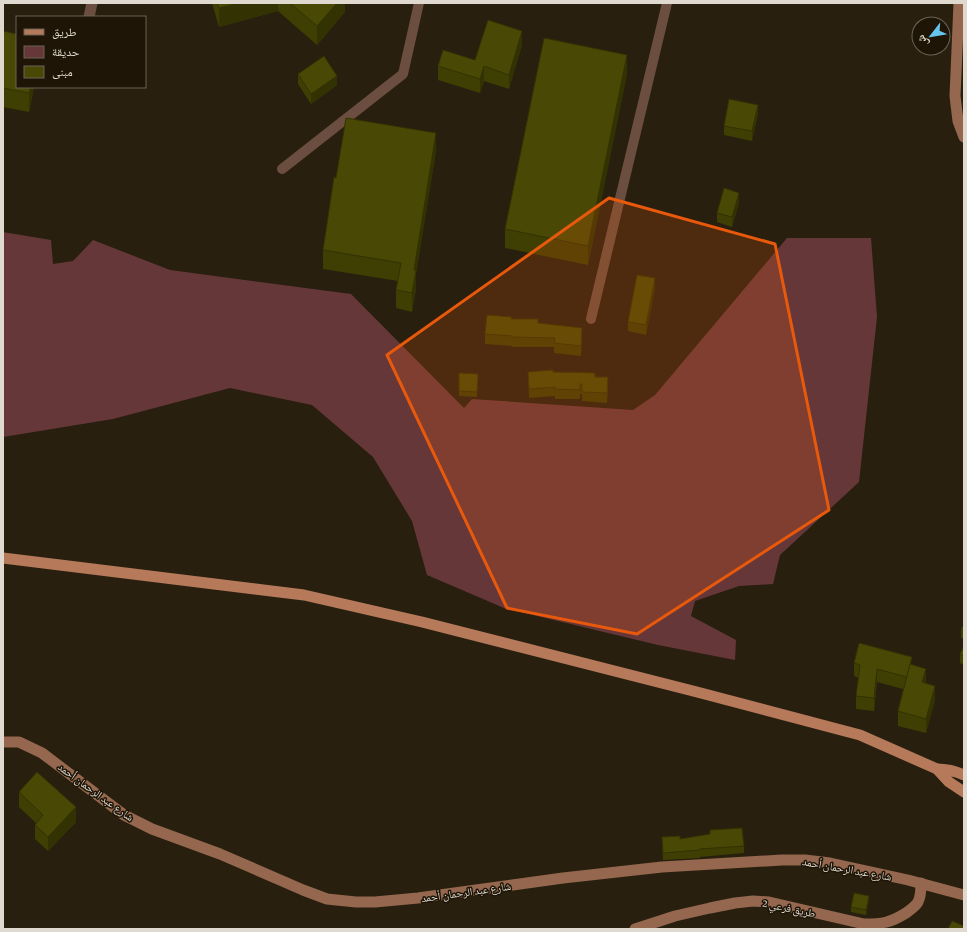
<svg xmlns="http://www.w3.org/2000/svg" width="967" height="932" font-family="'Crimson Pro','Noto Naskh Arabic',serif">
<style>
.green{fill:#663739}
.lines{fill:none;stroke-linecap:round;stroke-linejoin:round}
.service{stroke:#6b4e3f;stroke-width:10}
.minor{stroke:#6b4e3f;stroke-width:11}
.secondary{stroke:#95674f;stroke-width:11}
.primary{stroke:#b67a5b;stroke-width:11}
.wall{fill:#3f3e03}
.shaded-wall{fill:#333203}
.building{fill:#494804;stroke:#333203}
.marked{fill:#e8590c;fill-opacity:0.2;stroke:#e8590c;stroke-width:3;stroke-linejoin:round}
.labels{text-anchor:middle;stroke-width:3;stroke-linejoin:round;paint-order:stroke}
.street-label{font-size:11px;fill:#dfd9cf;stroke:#1e1507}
</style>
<rect width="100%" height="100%" fill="#281f0f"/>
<!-- green -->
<path class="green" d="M3,232L51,240L53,264L73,261L93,240L170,270L351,294L464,408L472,399L633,410L655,395L787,238H871L877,317L859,482L780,555L773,584L739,586L695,601L691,616L736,640L735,660L658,645L504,608L427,575L412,521L373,457L312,405L230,388L113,419L3,437Z"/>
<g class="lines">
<!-- service -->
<g class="service">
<path d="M282,169L403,74L419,3"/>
<path d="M591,319L667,3"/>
</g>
<!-- minor -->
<path class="minor" d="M89,17L92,3"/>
<!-- secondary -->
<g class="secondary">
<path d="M959,3L955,96L958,121L964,137"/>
<path d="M3,742H19L42,753L124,815L152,829L220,854L303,890L327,899L356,902H375L418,898L563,878L662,867L782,860H805L830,863L908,880L964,895"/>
<path d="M635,929L675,916L710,908L735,903L753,901L769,902L864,924C882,924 890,923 906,913C910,910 916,906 918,902C920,898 921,888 921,883"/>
</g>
<!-- primary -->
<g class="primary">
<path d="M3,558L304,595L422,622L697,692L860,735L937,769L949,782L964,792"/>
<path d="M937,769C947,769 955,771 964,775"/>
</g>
</g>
<!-- wall -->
<g class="wall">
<path d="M212,3H345V12L317,45L278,11L219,27Z"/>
<path d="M3,31L17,87H34L29,112L3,107Z"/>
<path d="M522,45L509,89L484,81L480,93L438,80V66L475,60Z"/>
<path d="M298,74L337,85L311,104L298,84Z"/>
<path d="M627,74L588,265L505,248V229Z"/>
<path d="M758,114L752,141L724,135V126Z"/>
<path d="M436,151L416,274V289L412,312L396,308V290L398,281L323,269V250L336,178Z"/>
<path d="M739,203L732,227L717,222V213Z"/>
<path d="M655,288L646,335L628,331V322Z"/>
<path d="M512,319L538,323L582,338L581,356L554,353V347H512V346L485,344V334Z"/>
<path d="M528,372H553L595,377L608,387L607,403L582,401V394H580V399H555V396L529,398Z"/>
<path d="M478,374L477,397L459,396V391Z"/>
<path d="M964,625V639L961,638V629Z"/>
<path d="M964,646V665L960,663V654Z"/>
<path d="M854,663L912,665L926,683L935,700L926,733L898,726V711L903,689L877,682L874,711L856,709V696L859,678L854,676Z"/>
<path d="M19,792L76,822L48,851L35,839V825L36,823L19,807Z"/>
<path d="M710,830L744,846V853L700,857V858L663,860L662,837L680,839L710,834Z"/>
<path d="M869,901L866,915L851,912V907Z"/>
</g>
<!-- shaded-wall -->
<g class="shaded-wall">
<path d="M239,3H278V11L219,27V8Z"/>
<path d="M337,3H345V12L317,45V26Z"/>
<path d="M522,31V45L509,89V75Z"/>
<path d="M627,55V74L588,265V246Z"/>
<path d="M484,66V81L480,93V79Z"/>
<path d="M337,76V85L311,104V94Z"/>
<path d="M31,87H34L29,112V93Z"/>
<path d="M758,105V114L752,141V131Z"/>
<path d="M436,133V151L416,274V289L412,312V293L414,270Z"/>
<path d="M739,193V203L732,227V217Z"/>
<path d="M655,278V288L646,335V325Z"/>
<path d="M582,328V338L581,356V346Z"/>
<path d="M877,669V682L874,711V698Z"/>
<path d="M926,669V683L922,697V682Z"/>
<path d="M935,686V700L926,733V719Z"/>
<path d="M76,807V822L48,851V837Z"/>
<path d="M869,896V901L866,915V910Z"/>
</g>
<!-- building -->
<g class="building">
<path d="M217,3H239L219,8Z"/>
<path d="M290,3H337L317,26Z"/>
<path d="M488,20L522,31L509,75L484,66L480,79L438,66L443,50L475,60Z"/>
<path d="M3,31L17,34V87H31L29,93L3,88Z"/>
<path d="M544,38L627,55L588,246L505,229Z"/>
<path d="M324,56L337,76L311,94L298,74Z"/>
<path d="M729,99L758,105L752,131L724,126Z"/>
<path d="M346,118L436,133L414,270H416L412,293L396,290L401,263L323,250L334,177L336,178Z"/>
<path d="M724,188L739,193L732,217L717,213Z"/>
<path d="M637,275L655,278L646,325L628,322Z"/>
<path d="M487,315L512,317L511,319H538V323L582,328L581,346L554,343L555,338L512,337V336L485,334Z"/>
<path d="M553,370V372L595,373V377H608L607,393L582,392V384H580V390L555,389V387L529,389L528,372Z"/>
<path d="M459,373L478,374L477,392L459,391Z"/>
<path d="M964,625V630L961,629Z"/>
<path d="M859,643L912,657L907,677L877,669L874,698L856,696L860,665L854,663Z"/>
<path d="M964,646V656L960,654Z"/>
<path d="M910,664L926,669L922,682L935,686L926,719L898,711Z"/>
<path d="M37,772L76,807L48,837L35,825L43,815L19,792Z"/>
<path d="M742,828L744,846L700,849V850L663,853L662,837L680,836V839L710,834V830Z"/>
<path d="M854,893L869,896L866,910L851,907Z"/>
<path d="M952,921L964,926V929H948Z"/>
</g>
<!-- marked area -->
<path class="marked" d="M609,198L775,244L829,510L637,634L507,608L387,355Z"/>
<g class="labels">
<!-- street labels -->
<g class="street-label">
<text transform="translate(96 792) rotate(36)" y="4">شارع عبد الرحمان أحمد</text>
<text transform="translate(847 869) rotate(10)" y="4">شارع عبد الرحمان أحمد</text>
<text transform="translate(466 892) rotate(-8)" y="4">شارع عبد الرحمان أحمد</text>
<text transform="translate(789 908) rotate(12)" y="4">طريق فرعي 2</text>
</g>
</g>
<!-- border -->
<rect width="967" height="932" fill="none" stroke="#dfd9cf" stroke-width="8"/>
<!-- legend -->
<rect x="16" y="16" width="130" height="72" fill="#1e1507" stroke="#6b6357"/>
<rect x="24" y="29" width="20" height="6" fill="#b67a5b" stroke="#6b6357"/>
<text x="52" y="36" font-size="12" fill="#dfd9cf">طريق</text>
<rect x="24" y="46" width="20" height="12" fill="#663739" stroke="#6b6357"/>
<text x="52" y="56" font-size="12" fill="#dfd9cf">حديقة</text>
<rect x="24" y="66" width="20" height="12" fill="#494804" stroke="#6b6357"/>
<text x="52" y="76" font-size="12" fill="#dfd9cf">مبنى</text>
<!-- north arrow -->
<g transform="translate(931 36) rotate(239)"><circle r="19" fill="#1e1507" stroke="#6b6357"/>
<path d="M0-3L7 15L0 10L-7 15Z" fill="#65c5ee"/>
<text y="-6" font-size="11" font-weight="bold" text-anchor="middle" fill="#dfd9cf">ش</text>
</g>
</svg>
